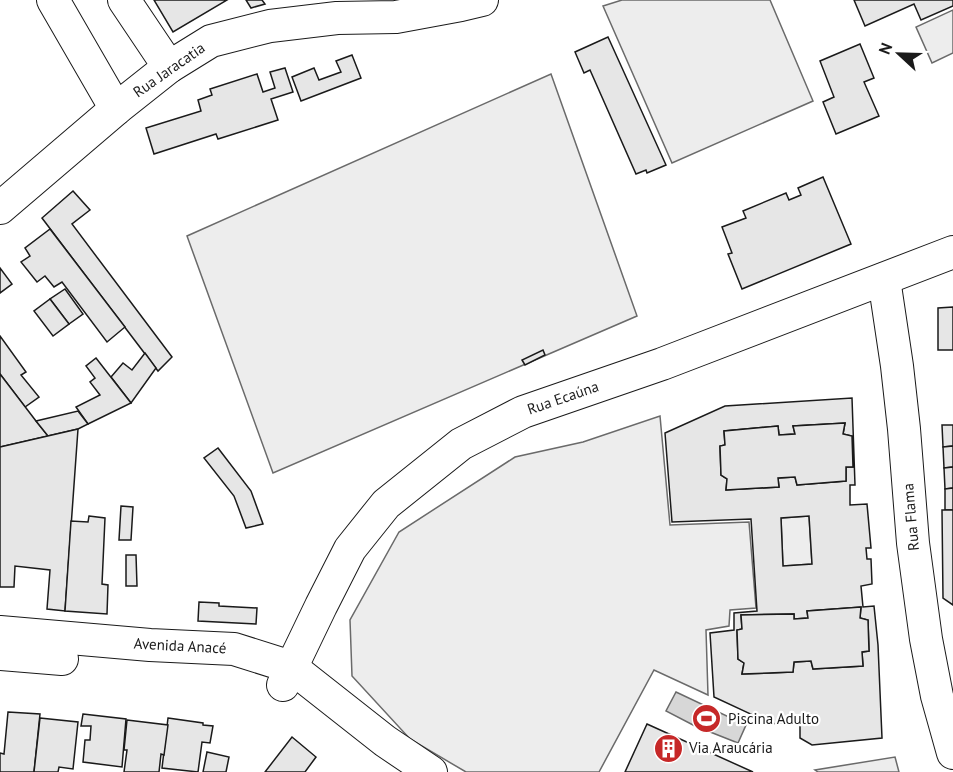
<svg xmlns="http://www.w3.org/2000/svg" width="953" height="772" font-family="'PT Sans',sans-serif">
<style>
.built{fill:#ededed;stroke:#6a6a6a;stroke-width:1.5}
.water{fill:#d7d7d7;stroke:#6a6a6a;stroke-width:1.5}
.building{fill:#e6e6e6;stroke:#1a1a1a;stroke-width:1.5;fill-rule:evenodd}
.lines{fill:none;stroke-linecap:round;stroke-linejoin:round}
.minor-casing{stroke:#1a1a1a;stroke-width:34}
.minor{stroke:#fff;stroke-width:32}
.labels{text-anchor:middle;stroke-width:4.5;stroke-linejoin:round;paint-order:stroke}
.street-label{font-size:15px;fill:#1a1a1a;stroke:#fff}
.poi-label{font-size:15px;fill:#1a1a1a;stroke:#fff;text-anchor:start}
</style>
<rect width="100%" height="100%" fill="#fff"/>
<!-- built -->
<g class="built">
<path d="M622,0H770L813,101L672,163L603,6Z"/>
<path d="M953,10V53L932,63L916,27Z"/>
<path d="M551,74L637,316L273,473L187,236Z"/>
<path d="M660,416L670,525L749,522L756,608L730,610L729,626L706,630L708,695L654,670L599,772H466L410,739L352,676L350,620L399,532L515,457L583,442Z"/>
<path d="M809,516L812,564L783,566L781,518Z"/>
<path d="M895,757L899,772H818L815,770Z"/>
</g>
<!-- water -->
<path class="water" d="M676,692L746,725L738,743L695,726L666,711Z"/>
<!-- building -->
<g class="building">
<path d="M154,0H227L173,32Z"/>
<path d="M246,0H262L265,4L251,8Z"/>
<path d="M854,0H953V6L921,20L914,4L865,26Z"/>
<path d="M608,37L666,165L647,173L646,170L636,174L590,70L584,73L575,52Z"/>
<path d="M860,44L874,78L864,82L879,116L836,134L823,102L834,97L820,61Z"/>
<path d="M352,55L361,78L301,101L292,77L314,68L319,80L341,72L336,61Z"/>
<path d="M285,68L293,92L271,99L278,120L218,139L216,134L154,154L146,128L201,111L198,100L212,95L210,89L257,74L263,92L275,88L270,72Z"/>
<path d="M823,177L851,244L742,289L728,254L732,253L722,227L746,218L743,211L786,193L789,200L801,195L798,188Z"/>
<path d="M73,191L90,210L72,224L172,357L158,371L42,218Z"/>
<path d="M50,229L125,327L107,342L62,282L54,287L45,276L37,282L21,262L30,256L25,248Z"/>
<path d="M0,268L12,284L0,293Z"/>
<path d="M65,289L83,314L69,324L50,299Z"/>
<path d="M50,299L69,324L53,336L34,311Z"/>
<path d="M953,307V350H938V308Z"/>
<path d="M0,336L26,372L21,375L39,397L25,407L0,374Z"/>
<path d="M543,350L545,355L525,365L522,360Z"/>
<path d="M145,353L156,368L131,403L111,377L123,363L132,370Z"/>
<path d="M96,358L131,403L88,424L76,407L100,395L90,382L95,378L86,366Z"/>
<path d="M0,374L36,421L48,436L0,447Z"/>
<path d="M852,398L855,485H850V505L867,504L871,548H866L867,559H871L872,584L861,586L863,607L874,606L878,645L882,738L812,745L800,738V720L772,724L714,697L710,633L734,630V613L757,611L751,519L672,522L665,433L725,406ZM845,423L843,434L852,436L853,467H846V481L797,485L795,477L778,478L779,487L726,490L727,479L721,475L720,446L725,445L724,431L778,426L779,435L795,434L793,426ZM809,516L812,564L783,566L781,518ZM861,607L860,618L868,620L869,651L862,652L863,666L813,669L811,661L794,662L793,672L742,674L744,663L738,659L737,630L742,629L741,615L794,614V619L808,618L807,611Z"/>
<path d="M78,411L88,424L78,429L48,436L36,421Z"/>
<path d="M845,423L843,434L852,436L853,467H846V481L797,485L795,477L778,478L779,487L726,490L727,479L721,475L720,446L725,445L724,431L778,426L779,435L795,434L793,426Z"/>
<path d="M942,425H953V446L943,447Z"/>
<path d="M78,429L65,611L47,609L50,570L15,566L14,587H0V447Z"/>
<path d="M953,446V467L944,468L943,447Z"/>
<path d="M218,448L251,491L263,524L246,528L234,496L204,458Z"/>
<path d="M953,467V488L945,489L944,468Z"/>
<path d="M953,488V510H945V489Z"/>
<path d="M121,506L133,507L131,540H119Z"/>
<path d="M942,510H953V605L943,598Z"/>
<path d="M89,516L105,518L102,584L108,585L107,614L65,611L71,521L88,522Z"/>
<path d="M126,555H136L137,586H126Z"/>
<path d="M199,602L219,603V606L257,608L256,624L198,621Z"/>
<path d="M861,607L860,618L868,620L869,651L862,652L863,666L813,669L811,661L794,662L793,672L742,674L744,663L738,659L737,630L742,629L741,615L794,614V619L808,618L807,611Z"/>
<path d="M8,712L40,714L34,772H0V753L4,754Z"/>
<path d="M83,714L126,719L122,767L83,762L85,740H90L91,726H81Z"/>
<path d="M40,718L78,722L73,769L59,767L58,772H34Z"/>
<path d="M168,718L203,723V725L213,726L210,743L202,742L198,772L162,768Z"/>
<path d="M127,720L168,725L164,755L161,754L159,772H124L127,750H124Z"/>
<path d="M647,724L753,772H625Z"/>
<path d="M292,737L316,757L305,772H265Z"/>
<path d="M207,752L229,757L226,772H203Z"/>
</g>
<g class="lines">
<defs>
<g id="minor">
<path d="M53,0L116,109"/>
<path d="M124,0L169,67"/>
<path d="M0,208L116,109L169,67L211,41L270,26L337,18L396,17L461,5L482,0"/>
<path d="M884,279L897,366L904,429L913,543L926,639L937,696L953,753"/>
<path d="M0,632L150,645L234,649L291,667L385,741L431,772"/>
<path d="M0,654L62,659"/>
<path d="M283,685L321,606L350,549L386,504L461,444L523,412L662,364L953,252"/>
</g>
</defs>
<!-- minor casing -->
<use href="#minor" class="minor-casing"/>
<!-- minor -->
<use href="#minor" class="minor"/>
</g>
<!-- icons -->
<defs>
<symbol id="stadium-disc" viewBox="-11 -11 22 22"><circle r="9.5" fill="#c62828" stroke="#fff"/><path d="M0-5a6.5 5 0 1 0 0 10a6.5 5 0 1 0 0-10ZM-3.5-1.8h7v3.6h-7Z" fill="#fff"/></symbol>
<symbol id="building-disc" viewBox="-11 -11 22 22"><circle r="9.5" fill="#c62828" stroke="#fff"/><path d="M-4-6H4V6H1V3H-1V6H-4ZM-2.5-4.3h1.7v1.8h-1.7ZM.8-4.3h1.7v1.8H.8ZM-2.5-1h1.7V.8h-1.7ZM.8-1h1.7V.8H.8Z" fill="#fff"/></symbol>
</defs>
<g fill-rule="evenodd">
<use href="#stadium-disc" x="690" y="702" width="33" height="33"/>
<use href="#building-disc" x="652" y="732" width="33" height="33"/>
</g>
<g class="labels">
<!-- street labels -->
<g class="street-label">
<text transform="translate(169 70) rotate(-35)" y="5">Rua Jaracatia</text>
<text transform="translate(563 398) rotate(-19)" y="5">Rua Ecaúna</text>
<text transform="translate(911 517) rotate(-95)" y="5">Rua Flama</text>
<text transform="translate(180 646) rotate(3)" y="5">Avenida Anacé</text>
</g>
<!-- poi labels -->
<g class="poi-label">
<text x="728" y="724">Piscina Adulto</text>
<text x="689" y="753">Via Araucária</text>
</g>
</g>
<!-- north arrow -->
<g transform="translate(899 54) rotate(292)" stroke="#ffffff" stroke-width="4.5" paint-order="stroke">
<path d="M0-4.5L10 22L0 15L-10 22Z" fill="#1a1a1a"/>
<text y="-9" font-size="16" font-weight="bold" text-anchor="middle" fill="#1a1a1a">N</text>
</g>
</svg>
